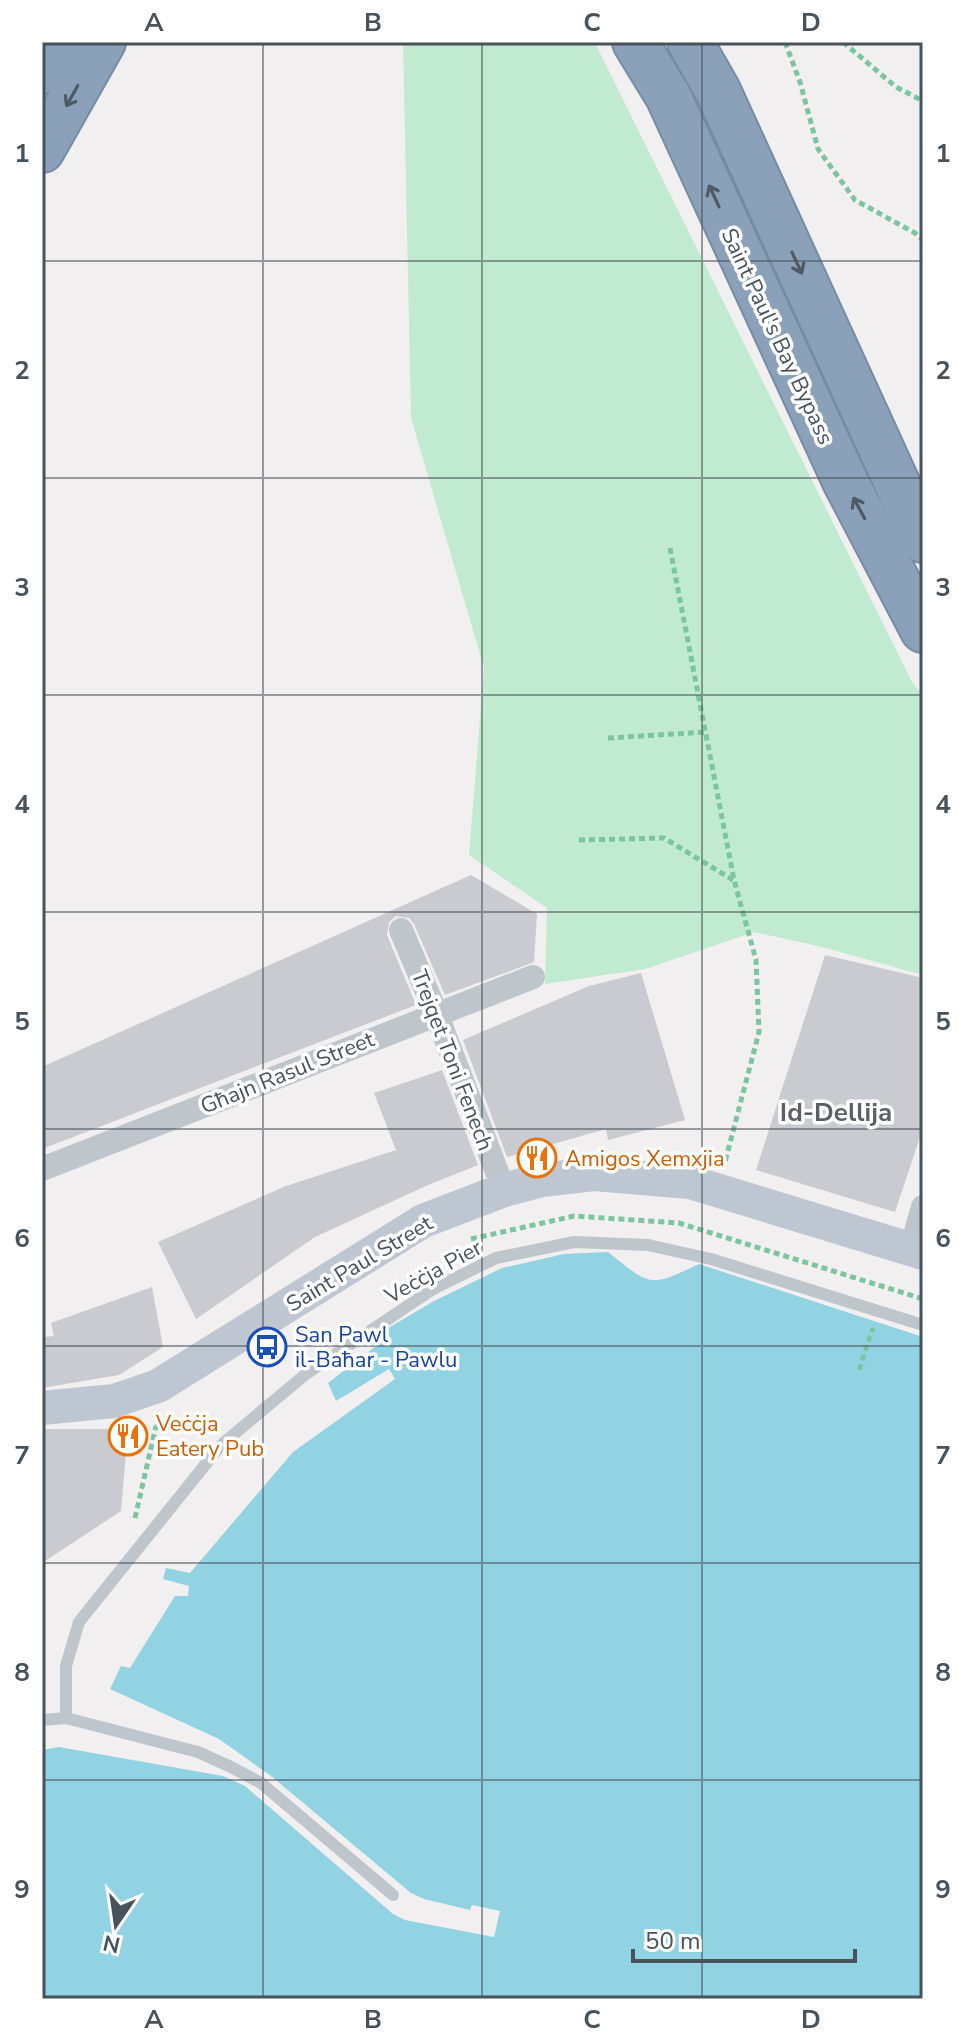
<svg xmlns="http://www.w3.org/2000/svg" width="965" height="2041" font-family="'Nunito Sans',sans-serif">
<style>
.green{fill:#c1ebd1}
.water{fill:#92d3e3}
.building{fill:#c9cbd1}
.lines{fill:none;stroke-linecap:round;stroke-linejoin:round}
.highway-casing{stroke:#768ca4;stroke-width:48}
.path{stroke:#7cc5a1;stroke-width:5;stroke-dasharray:6 4;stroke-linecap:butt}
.lane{stroke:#bec6cc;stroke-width:12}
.street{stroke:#bec6cc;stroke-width:24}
.secondary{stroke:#bec7d1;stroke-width:34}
.highway{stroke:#8ba1b9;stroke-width:44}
.oneway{stroke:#4f5a64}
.grid{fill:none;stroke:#48525a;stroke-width:2;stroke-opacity:0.55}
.labels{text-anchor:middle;stroke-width:7;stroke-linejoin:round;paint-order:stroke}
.street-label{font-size:22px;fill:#48525a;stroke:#fff}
.food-label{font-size:22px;fill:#c56008;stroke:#fff;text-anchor:start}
.transit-label{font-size:22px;fill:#164399;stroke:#fff;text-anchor:start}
.quarter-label{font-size:26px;font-weight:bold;fill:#5c5f63;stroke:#fff}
.neatline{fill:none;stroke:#48525a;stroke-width:3}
.grid-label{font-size:26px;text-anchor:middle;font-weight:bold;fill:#48525a}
</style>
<rect width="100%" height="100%" fill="#f1efef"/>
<!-- green -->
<path class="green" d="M403,42L595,43L912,682L923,696V975L822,947L754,932L645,969L545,984L547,908L469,855L484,668L411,418Z"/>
<!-- water -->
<path class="water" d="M608,1252C651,1286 649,1288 699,1264L923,1337V1999H42V1750L59,1747L223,1776L245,1786L393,1914L405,1920L494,1937L500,1911L472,1905L470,1910L424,1899L411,1893L271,1776L219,1739L110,1689L121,1666L130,1668L175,1596H188L189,1586L163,1579L166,1568L190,1573L293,1452L395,1379L389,1369L336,1401L328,1383L376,1346L373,1337L434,1301L502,1268L564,1254Z"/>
<!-- building -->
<g class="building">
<path d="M471,875L537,914L534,962L445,995L414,924L409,918L396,916L389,922L387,935L416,1005L42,1149V1067Z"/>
<path d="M825,955L923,978V1128L895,1212L756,1170Z"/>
<path d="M641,973L685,1120L608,1140L606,1129L507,1157L463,1040L589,986Z"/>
<path d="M442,1070L478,1165L428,1185L315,1237L196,1319L158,1242L286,1186L396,1150L374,1093Z"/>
<path d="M152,1287L163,1347L119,1375L42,1388V1337L54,1336L51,1323Z"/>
<path d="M42,1429H128L121,1511L42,1563Z"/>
</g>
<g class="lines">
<defs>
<g id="highway">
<path d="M635,42L668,96L845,481L923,630"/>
<path d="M690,42L718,91L923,540"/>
<path d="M42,71L58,42"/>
<path d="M42,150L103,42"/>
</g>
</defs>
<!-- highway casing -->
<use href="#highway" class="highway-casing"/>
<!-- path -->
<g class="path">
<path d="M785,42L800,82L818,149L855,200L915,233L923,240"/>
<path d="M843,42L896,87L923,101"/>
<path d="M670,548L734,880L756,960L759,1032L725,1162"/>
<path d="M608,738L707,732"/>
<path d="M579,840L664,838L733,880"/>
<path d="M471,1239L574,1216L679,1223L923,1299"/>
<path d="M859,1370L873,1328"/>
<path d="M156,1427L171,1417"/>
<path d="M135,1518L156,1426"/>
</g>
<!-- lane -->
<g class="lane">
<path d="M66,1718V1666L79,1622L221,1445L306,1374L433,1289L496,1258L574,1242L648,1245L711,1259L923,1325"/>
<path d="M42,1720L66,1718L198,1752L231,1767L261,1783L393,1895"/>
</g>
<!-- street -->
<g class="street">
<path d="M401,930L436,1013L504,1190"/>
<path d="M42,1169L533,977"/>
<path d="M911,1249L923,1207"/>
</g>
<!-- secondary -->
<path class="secondary" d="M42,1408L114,1401L158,1386L423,1221L504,1190L542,1180L594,1174L690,1182L923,1253"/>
<!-- highway -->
<use href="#highway" class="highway"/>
</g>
<!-- one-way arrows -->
<defs><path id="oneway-shaft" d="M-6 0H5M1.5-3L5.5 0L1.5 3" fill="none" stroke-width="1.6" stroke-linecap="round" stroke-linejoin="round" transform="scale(2)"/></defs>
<g class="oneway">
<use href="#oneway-shaft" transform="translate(72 96) rotate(119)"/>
<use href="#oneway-shaft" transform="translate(714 196) rotate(-115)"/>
<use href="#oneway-shaft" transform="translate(797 263) rotate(65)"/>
<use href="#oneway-shaft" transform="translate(859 508) rotate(-118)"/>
</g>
<!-- grid -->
<path class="grid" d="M263,42V1999M482,42V1999M702,42V1999M42,261H923M42,478H923M42,695H923M42,912H923M42,1129H923M42,1346H923M42,1563H923M42,1780H923"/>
<!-- icons -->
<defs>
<symbol id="restaurant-ring" viewBox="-11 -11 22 22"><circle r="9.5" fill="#fff" stroke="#e8710a" stroke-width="1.5"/><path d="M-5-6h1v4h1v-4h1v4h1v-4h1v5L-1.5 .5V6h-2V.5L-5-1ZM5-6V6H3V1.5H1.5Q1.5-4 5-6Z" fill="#e8710a"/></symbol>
<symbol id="bus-ring" viewBox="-11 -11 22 22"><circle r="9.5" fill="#fff" stroke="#1a4fb4" stroke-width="1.5"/><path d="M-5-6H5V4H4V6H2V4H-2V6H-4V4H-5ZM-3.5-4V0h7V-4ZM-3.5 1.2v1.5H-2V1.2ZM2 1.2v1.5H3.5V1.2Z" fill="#1a4fb4"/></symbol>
</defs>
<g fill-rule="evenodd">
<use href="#restaurant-ring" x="515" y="1136" width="44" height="44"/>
<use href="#bus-ring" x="245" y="1325" width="44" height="44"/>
<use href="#restaurant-ring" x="106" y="1414" width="44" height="44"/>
</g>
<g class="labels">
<!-- street labels -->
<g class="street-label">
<text transform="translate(778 336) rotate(65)" y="8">Saint Paul's Bay Bypass</text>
<text transform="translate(453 1060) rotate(69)" y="8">Trejqet Toni Fenech</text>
<text transform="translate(287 1072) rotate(-22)" y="8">Għajn Rasul Street</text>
<text transform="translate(359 1263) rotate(-31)" y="8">Saint Paul Street</text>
<text transform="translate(433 1271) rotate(-29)" y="8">Veċċja Pier</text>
</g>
<!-- food labels -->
<g class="food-label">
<text x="565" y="1166">Amigos Xemxjia</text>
<text x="156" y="1431">Veċċja<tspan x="156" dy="25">Eatery Pub</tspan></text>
</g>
<!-- transit labels -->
<g class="transit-label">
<text x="295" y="1342">San Pawl<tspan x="295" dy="25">il-Baħar - Pawlu</tspan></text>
</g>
<!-- quarter labels -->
<g class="quarter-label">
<text x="836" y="1121">Id-Dellija</text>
</g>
</g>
<!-- border -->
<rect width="965" height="2041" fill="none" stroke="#ffffff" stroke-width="88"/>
<!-- north arrow -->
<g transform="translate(116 1925) rotate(193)" stroke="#ffffff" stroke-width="6" paint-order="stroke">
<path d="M0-6L14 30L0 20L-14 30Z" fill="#48525a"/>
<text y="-12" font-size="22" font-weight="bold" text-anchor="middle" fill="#48525a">N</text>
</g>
<!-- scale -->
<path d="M633 1949v12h222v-12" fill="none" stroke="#48525a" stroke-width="4"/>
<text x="645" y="1949" font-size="24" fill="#48525a" stroke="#ffffff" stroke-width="6" paint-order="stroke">50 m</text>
<rect x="44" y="44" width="877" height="1953" class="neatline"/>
<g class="grid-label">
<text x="154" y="31">A</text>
<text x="373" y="31">B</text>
<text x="592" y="31">C</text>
<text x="811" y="31">D</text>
<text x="22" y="162">1</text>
<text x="943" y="162">1</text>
<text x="22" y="379">2</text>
<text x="943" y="379">2</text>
<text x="22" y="596">3</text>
<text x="943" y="596">3</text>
<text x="22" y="813">4</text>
<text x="943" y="813">4</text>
<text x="22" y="1030">5</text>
<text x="943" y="1030">5</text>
<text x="22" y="1247">6</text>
<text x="943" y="1247">6</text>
<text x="22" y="1464">7</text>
<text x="943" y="1464">7</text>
<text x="22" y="1681">8</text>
<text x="943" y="1681">8</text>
<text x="22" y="1898">9</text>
<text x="943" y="1898">9</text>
<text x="154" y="2028">A</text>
<text x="373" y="2028">B</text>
<text x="592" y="2028">C</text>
<text x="811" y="2028">D</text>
</g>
</svg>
